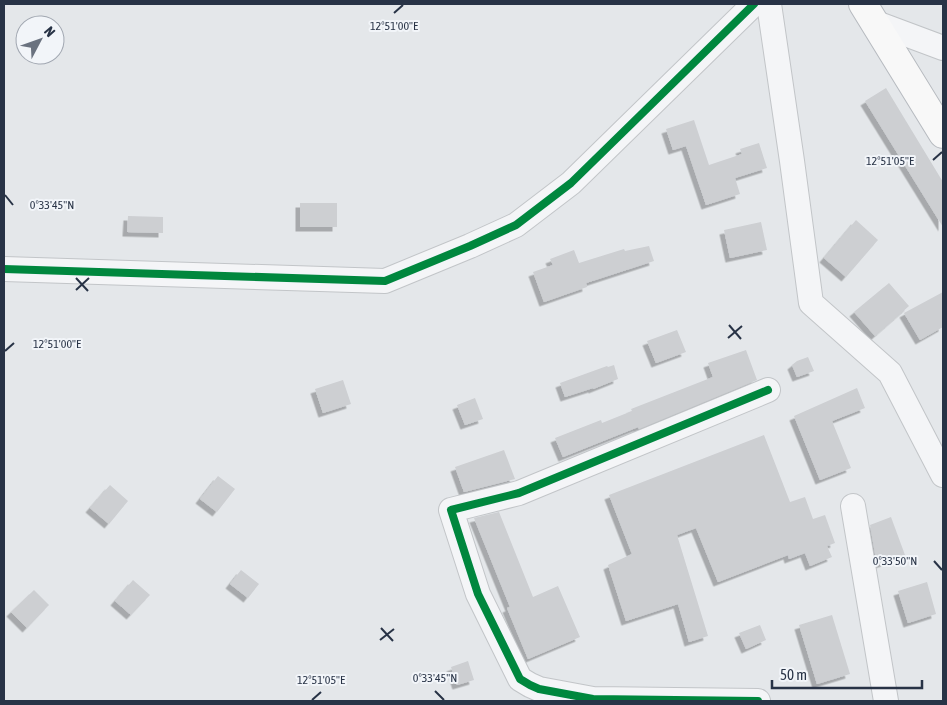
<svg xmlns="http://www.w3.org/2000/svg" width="947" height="705" font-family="'Asap Condensed',sans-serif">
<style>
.building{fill:#cdcfd2;filter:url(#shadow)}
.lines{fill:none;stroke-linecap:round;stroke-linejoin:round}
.minor-casing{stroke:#c2c5c8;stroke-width:26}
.trunk-casing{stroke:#b6babf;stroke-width:30}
.minor{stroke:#f4f5f7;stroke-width:24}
.trunk{stroke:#f8f8f8;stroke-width:28}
.cycleway-casing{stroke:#f2f5f9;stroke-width:11}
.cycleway{stroke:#00873e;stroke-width:8}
.ticks{fill:none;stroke:#283346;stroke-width:2}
.ticks-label{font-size:12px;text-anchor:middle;fill:#283346;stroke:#f2f5f9;stroke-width:4;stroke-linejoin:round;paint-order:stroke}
</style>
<defs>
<filter id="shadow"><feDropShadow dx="-4.5" dy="4.5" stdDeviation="0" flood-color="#0004"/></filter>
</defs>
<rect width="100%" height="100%" fill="#e4e7ea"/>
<!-- building -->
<g class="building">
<path d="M886,88L943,182V227L865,101Z"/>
<path d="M694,120L709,165L742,154L740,149L759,143L767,168L735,178L740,194L706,205L686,146L673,150L666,129Z"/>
<rect x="300" y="203" width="37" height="24"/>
<path d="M128,216L163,217V233L127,232Z"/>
<path d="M856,220L878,240L846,277L824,258Z"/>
<path d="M761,222L767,250L730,258L724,230Z"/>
<path d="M649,246L654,261L586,283L587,287L544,302L533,272L553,265L550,259L574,250L579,263L624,249L625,251Z"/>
<path d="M889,283L909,306L875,336L854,312Z"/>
<path d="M943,292V327L920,340L904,313Z"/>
<path d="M677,330L686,352L656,363L647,341Z"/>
<path d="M746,350L757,380L639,429L638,427L563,457L555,438L601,420L602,423L632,411L631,409L713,377L708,363Z"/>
<path d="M808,357L814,371L797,377L792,365L797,361Z"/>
<path d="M614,365L618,379L593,389V388L565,397L560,383L607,366L608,367Z"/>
<path d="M343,380L351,404L323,413L315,389Z"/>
<path d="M857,388L865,408L832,421L851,468L820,480L794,416Z"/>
<path d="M475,398L483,419L465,425L457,405Z"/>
<path d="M764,435L790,502L805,497L813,519L825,515L835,543L827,546L832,557L810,566L805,553L789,559L788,555L718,582L696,528L677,535L708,636L689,642L678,604L626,621L608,565L632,554L609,495Z"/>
<path d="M504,450L515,479L464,492L455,467Z"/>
<path d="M218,476L235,489L217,512L200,499Z"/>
<path d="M110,485L128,501L109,524L90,508Z"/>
<path d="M499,512L533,597L558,586L580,637L528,659L507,608L510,607L474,518Z"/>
<path d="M891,517L905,555L877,565L870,525Z"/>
<path d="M241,570L259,584L248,598L230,584Z"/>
<path d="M133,580L150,595L131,615L115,601Z"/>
<path d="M927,582L936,614L908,623L898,591Z"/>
<path d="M34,590L49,605L27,628L11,612Z"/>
<path d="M832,615L850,674L817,684L799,625Z"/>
<path d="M760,625L766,640L746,649L739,633Z"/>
<path d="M468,661L474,680L457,685L451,667Z"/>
</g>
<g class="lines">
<defs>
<g id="minor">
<path d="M769,4L792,161L811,303L890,373L943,475"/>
<path d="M876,23L943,48"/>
<path d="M4,269L385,281L470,246L516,225L571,183L754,4"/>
<path d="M853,506L886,701"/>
<path d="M758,701L593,699L539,689L530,685L520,679L478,594L451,510L519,493L768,390"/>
</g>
<path id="trunk" d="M863,4L943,134"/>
</defs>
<!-- minor casing -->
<use href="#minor" class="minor-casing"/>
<!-- trunk casing -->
<use href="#trunk" class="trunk-casing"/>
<!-- minor -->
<use href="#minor" class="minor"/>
<!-- trunk -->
<use href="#trunk" class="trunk"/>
<defs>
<g id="cycleway">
<path d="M4,269L385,281L470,246L516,225L571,183L754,4"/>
<path d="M758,701L593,699L539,689L530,685L520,679L478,594L451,510L519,493L768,390"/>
</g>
</defs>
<!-- cycleway casing -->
<use href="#cycleway" class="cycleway-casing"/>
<!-- cycleway -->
<use href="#cycleway" class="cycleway"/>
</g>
<!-- ticks -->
<path class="ticks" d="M394,13L403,5M933,160L942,152M5,195L13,205M76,278L88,291M76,290L89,278M729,325L741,339M728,338L742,326M5,351L14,343M934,561L942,570M381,628L393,641M380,640L394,629M435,691L444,700M312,700L321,692"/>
<g class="ticks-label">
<text x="394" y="30">12°51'00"E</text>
<text x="890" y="165">12°51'05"E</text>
<text x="52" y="209">0°33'45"N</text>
<text x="57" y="348">12°51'00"E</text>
<text x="895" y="565">0°33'50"N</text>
<text x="435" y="682">0°33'45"N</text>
<text x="321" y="684">12°51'05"E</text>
</g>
<!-- border -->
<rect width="947" height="705" fill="none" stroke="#283346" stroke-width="10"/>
<!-- north arrow -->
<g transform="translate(40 40) rotate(49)"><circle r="24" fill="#f2f5f9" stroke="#a1a7b1"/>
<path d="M0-4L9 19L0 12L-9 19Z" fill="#6a727f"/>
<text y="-8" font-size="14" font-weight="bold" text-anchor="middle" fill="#283346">N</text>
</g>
<!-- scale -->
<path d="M772 680v8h150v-8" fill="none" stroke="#283346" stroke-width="2.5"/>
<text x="780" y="680" font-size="15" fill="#283346" stroke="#f2f5f9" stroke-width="4" paint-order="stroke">50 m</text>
</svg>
